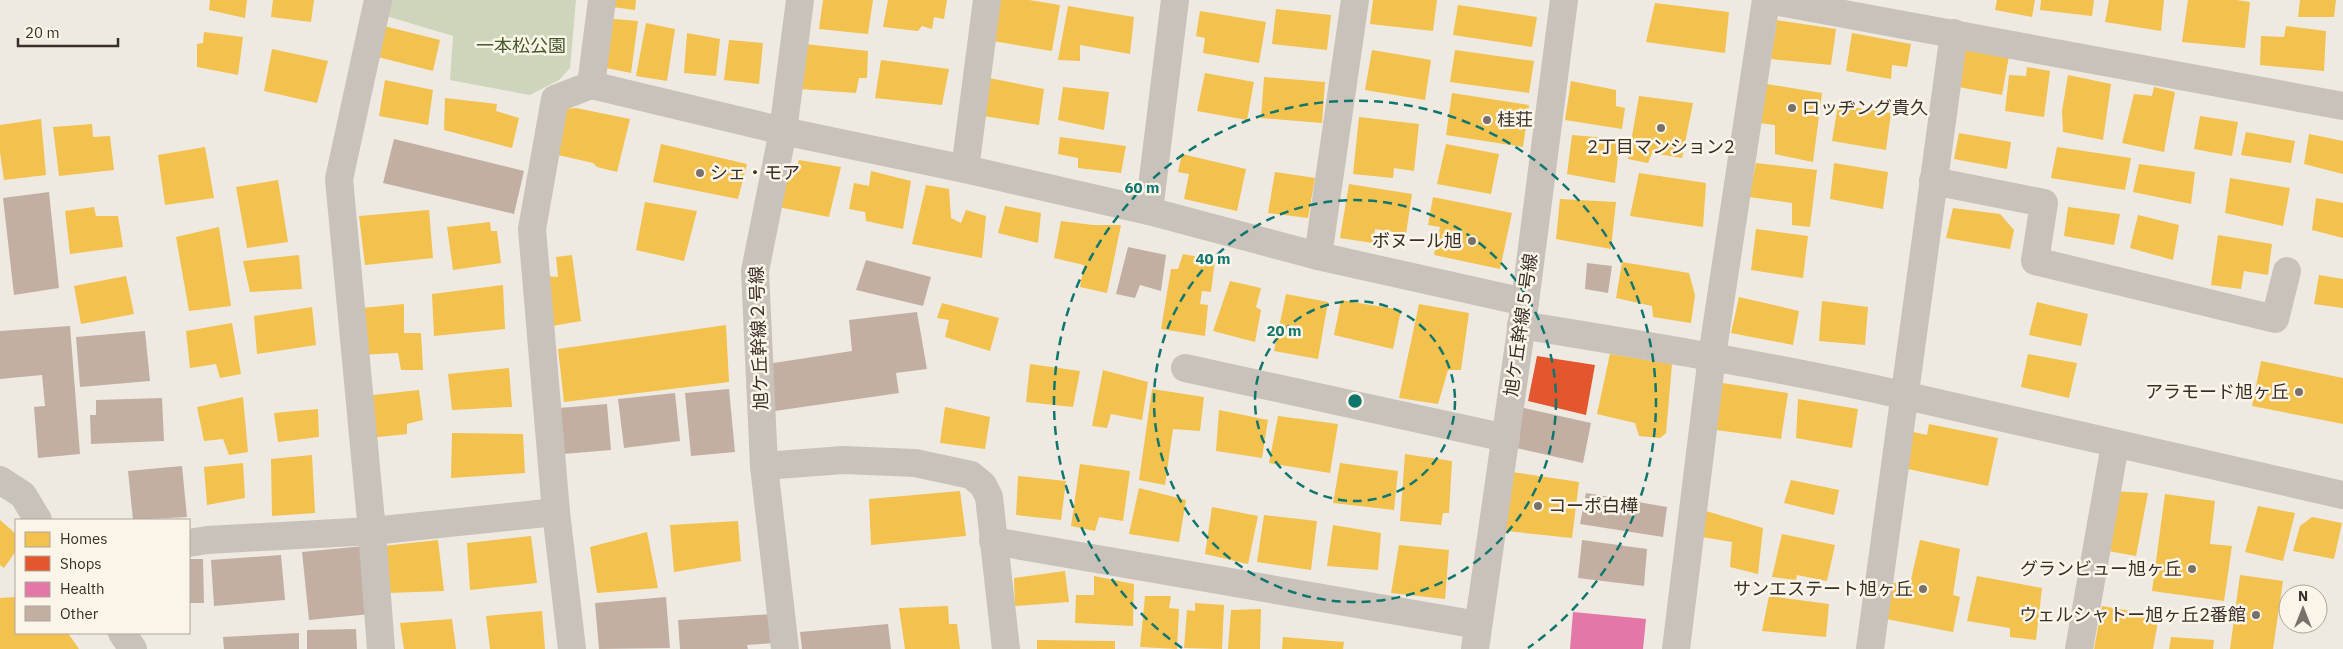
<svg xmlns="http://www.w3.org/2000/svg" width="2343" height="649" font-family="'IBM Plex Sans','Noto Sans JP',sans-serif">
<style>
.green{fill:#cdd5bb}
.homes{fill:#f2c14e}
.shops{fill:#e4572e}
.health{fill:#e377a8}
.building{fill:#c3afa2}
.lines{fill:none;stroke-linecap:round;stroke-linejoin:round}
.minor{stroke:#c8c2ba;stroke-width:28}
.ring{fill:none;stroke:#0f766e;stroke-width:2.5;stroke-dasharray:9 6}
.poi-dot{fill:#787069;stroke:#fbf5e9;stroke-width:2}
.labels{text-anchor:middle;stroke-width:5;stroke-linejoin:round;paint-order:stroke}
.park-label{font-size:18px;fill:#43592a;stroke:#fbf5e9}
.poi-label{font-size:18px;fill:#392f28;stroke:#fbf5e9;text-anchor:end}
.street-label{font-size:18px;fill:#392f28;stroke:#fbf5e9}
.centre{fill:#0f766e;stroke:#fbf5e9;stroke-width:2.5}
.ring-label{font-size:15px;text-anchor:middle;font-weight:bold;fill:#0f766e;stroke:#fbf5e9;stroke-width:5;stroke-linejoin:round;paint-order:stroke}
</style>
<rect width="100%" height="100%" fill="#eeeae2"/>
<!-- green -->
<path class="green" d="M376,0H576L570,68L559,80L530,95L450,80L453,36L373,12Z"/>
<!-- homes -->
<g class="homes">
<path d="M210,0H247L245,18L209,10Z"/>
<path d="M273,0H314L311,22L271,17Z"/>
<path d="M606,0H636L635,10L605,6Z"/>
<path d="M823,0H873L868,34L819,29Z"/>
<path d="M888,0H947L944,19L934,17L932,29L922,26L918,31L883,27Z"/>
<path d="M1000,0H1029L1060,5L1052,51L993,41Z"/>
<path d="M1373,0H1437L1433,31L1370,24Z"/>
<path d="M1997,0H2035L2032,17L1995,10Z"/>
<path d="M2041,0H2094L2092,16L2040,10Z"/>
<path d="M2109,0H2164L2161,31L2105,22Z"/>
<path d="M2188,0H2236L2250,2L2245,48L2182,42Z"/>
<path d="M2300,0H2336L2334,17H2298Z"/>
<path d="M1655,3L1729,12L1725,53L1646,42Z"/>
<path d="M1458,5L1537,17L1532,47L1453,35Z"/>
<path d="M1068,6L1134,17L1130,54L1080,45V61L1058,60Z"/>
<path d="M1276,9L1331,15L1327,50L1272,44Z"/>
<path d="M1200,11L1266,22L1259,63L1203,53L1205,38L1196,36Z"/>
<path d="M603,18L638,21L631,73L596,66Z"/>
<path d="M1777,20L1836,29L1831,65L1771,59Z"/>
<path d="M646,23L675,29L667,81L636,76Z"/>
<path d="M384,26L440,40L433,71L374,56Z"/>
<path d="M2286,26L2326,31L2324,71L2260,65L2261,36L2284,37Z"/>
<path d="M204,32L243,37L238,75L197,67V44L203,43Z"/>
<path d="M687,33L720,39L716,76L684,73Z"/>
<path d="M1852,33L1911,44L1907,67L1892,65L1891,79L1846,71Z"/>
<path d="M729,40L763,43L759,84L724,80Z"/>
<path d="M805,44L868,51L867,78H859L856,93L800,89Z"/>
<path d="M1960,48L2009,56L2002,95L1953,86Z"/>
<path d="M272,49L328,61L317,103L264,91Z"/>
<path d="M1372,50L1431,60L1425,100L1365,90Z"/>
<path d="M1455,50L1534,61L1529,93L1450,82Z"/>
<path d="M881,60L949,69L942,105L875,98Z"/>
<path d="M2027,67L2050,71L2044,117L2005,111L2009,75L2026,76Z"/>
<path d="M1205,73L1254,82L1247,120L1197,111Z"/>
<path d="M2068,75L2111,84L2103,140L2063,132L2062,111Z"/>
<path d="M1264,77L1325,82L1322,123L1261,118Z"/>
<path d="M989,78L1044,89L1039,125L984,116Z"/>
<path d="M385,80L433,90L428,125L379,116Z"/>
<path d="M1571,81L1616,90V106L1625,108L1622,129L1565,120Z"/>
<path d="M1767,84L1822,93L1813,162L1775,154V125L1760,123Z"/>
<path d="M1063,87L1109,92L1104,130L1058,120Z"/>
<path d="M2154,87L2175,92L2164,152L2122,143L2134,94L2152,96Z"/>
<path d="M1452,93L1529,105L1523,147L1446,135Z"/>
<path d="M1639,96L1693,103L1682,158L1652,153L1648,163L1628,159Z"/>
<path d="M445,98L497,104L496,111L519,118L512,148L444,130Z"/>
<path d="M1838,105L1891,113L1886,150L1832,141Z"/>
<path d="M576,108L630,119L617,172L597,167L593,163L554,154L563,109Z"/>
<path d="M2200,116L2238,122L2232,156L2194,149Z"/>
<path d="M1359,117L1419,124L1414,171L1394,168L1393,178L1353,174Z"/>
<path d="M41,119L46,175L4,180L0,152V125Z"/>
<path d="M92,124L93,137L110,136L114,170L59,176L53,127Z"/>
<path d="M2246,132L2295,141L2291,163L2241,155Z"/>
<path d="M1959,133L2011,142L2007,169L1954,159Z"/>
<path d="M2309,134L2343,141V174L2304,164Z"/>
<path d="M1572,135L1620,139L1615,183L1567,174Z"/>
<path d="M1060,137L1126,146L1121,173L1078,168V158L1058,154Z"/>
<path d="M661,144L747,164L738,199L653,182Z"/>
<path d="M1446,144L1499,154L1491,194L1437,184Z"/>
<path d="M205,147L214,198L165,205L158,155Z"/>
<path d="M2057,147L2131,158L2125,190L2051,178Z"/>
<path d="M1182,154L1246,169L1237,211L1184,199L1189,174L1178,172Z"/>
<path d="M799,160L841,167L829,217L778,207L786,177L793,178Z"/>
<path d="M1756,163L1817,170L1810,227L1792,225V203L1749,197Z"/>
<path d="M1834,163L1888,172L1883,209L1830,199Z"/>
<path d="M2139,164L2195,172L2191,204L2133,192Z"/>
<path d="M871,171L911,181L903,229L866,221L865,212L849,209L854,183L869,186Z"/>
<path d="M1275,172L1315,178L1308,218L1268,213Z"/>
<path d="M1639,173L1706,183L1703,227L1630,216Z"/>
<path d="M2230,178L2290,188L2283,226L2225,213Z"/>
<path d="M278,180L288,242L247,248L236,187Z"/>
<path d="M1349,184L1412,194L1406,234L1375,229L1373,243L1340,238Z"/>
<path d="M926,185L949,189L951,218L961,223L966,210L986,216L982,258L912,244Z"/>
<path d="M1433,197L1512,213L1500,269L1434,255L1440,227L1428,225Z"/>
<path d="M2316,198L2343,203V238L2312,230Z"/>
<path d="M1560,199L1616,202L1611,249L1556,239Z"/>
<path d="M645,202L697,211L684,261L636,250Z"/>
<path d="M1005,206L1041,213L1038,243L998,233Z"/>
<path d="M94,207L96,216H118L123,247L70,254L65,211Z"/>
<path d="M2068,207L2120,214L2114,245L2064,236Z"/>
<path d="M1953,208L2000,214L2014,230L2010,249L1946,238Z"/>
<path d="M429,210L433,258L365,265L359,216Z"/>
<path d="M2138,215L2179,225L2173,260L2130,248Z"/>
<path d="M1061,221L1093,225H1121L1107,293L1080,287L1084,265L1054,258Z"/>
<path d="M490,222L491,231H497L501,263L453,270L447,227Z"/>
<path d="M219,227L231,306L189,311L176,237Z"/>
<path d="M1756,229L1808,236L1803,278L1751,270Z"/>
<path d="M2218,235L2272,244L2268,275L2244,271L2241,289L2211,285Z"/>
<path d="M1183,254L1215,260L1211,292L1202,291L1200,304L1208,305L1205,336L1161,329L1171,269H1178Z"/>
<path d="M299,255L302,289L250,292L243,261Z"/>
<path d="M572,255L581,321L552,326L545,276L558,277L556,257Z"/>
<path d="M1622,262L1689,273L1695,295L1691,323L1653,317L1652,306L1616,298Z"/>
<path d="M2319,275L2343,279V308L2314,304Z"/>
<path d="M126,276L134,314L81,324L74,286Z"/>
<path d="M1230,281L1261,288L1256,307L1261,310L1255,342L1213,331Z"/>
<path d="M503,285L505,329L434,336L432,294Z"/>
<path d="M1286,294L1328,302L1318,359L1274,351Z"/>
<path d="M1739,297L1799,311L1793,345L1731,333Z"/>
<path d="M1341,300L1401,310L1393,349L1334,335Z"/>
<path d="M1822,301L1868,307L1865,345L1819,341Z"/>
<path d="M2037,302L2088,314L2081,346L2029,335Z"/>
<path d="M942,303L999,318L990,351L945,337L949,320L937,318Z"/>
<path d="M404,304V333H421L423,370H401L398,353L357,355L352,309Z"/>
<path d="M1419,304L1469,313L1461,370H1448L1438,404L1399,398Z"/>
<path d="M312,307L316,345L257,354L254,316Z"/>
<path d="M232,323L241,374L220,378L216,364L190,368L186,331Z"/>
<path d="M726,325L729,382L564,402L558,349Z"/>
<path d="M1610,354L1672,364L1666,433L1660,438L1639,436L1635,423L1597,414Z"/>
<path d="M2028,354L2077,363L2069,398L2021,387Z"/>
<path d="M2261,361L2343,378V424L2252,406Z"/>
<path d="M1030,364L1080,371L1073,407L1026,402Z"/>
<path d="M509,368L512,407L452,410L448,374Z"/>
<path d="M1103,370L1148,382L1142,420L1111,414L1107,428L1092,426Z"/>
<path d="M1716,382L1788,393L1781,439L1709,429Z"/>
<path d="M1152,389L1204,397L1200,431L1173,429L1165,485L1139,480Z"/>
<path d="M419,390L423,420L407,424V434L369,438L364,396Z"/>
<path d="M243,397L248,452L229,455L223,439L204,441L197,407Z"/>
<path d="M1798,399L1858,409L1852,448L1796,438Z"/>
<path d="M945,407L990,417L985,449L940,443Z"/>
<path d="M318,409L319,437L278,442L274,413Z"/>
<path d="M1219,410L1268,420L1262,458L1216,451Z"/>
<path d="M1278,416L1338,424L1330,473L1269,463Z"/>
<path d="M1929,424L1998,438L1988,486L1908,469L1913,432L1927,435Z"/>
<path d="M452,433L523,434L525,473L451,478Z"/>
<path d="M1405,454L1452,461L1449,513H1443L1441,525L1400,521Z"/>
<path d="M312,455L315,513L272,516L271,459Z"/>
<path d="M243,463L245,498L207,505L204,467Z"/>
<path d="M1340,463L1398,471L1394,510L1333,503Z"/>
<path d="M1080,464L1130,471L1123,521L1099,517L1095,531L1071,526Z"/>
<path d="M1505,471L1579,482L1572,538L1497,530Z"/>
<path d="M1018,476L1066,481L1061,520L1016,515Z"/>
<path d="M1791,480L1839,490L1834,515L1784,503Z"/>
<path d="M1139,488L1186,500L1179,542L1129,534Z"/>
<path d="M960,491L966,536L871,545L869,499Z"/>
<path d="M2110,491L2148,493L2136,556L2097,549Z"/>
<path d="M2165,494L2215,501L2210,544L2232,546L2224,601L2152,591Z"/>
<path d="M2258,506L2295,513L2283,561L2245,552Z"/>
<path d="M1212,507L1258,516L1248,564L1205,554Z"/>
<path d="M1706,511L1763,528L1758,574L1730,567L1732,542L1702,537Z"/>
<path d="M1264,515L1317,521L1311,570L1257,562Z"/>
<path d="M2312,517L2342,523L2334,559L2293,551L2300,526Z"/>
<path d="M0,520L16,534V551L4,568L0,565Z"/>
<path d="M738,521L741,561L674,572L670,525Z"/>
<path d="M1333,525L1381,533L1378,570L1327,566Z"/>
<path d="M647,532L658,588L597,593L590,547Z"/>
<path d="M1782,534L1835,545L1827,581L1797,575L1796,580L1772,577Z"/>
<path d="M531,536L537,583L470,590L467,543Z"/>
<path d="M438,540L444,591L388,593L383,546Z"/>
<path d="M1920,540L1960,549L1953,595L1960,597L1953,632L1886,619L1892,583L1910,584Z"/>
<path d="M1399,545L1449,550L1445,599L1391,593Z"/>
<path d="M1065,571L1069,602L1015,606L1014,578Z"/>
<path d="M2240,575L2283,581L2273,649H2230Z"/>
<path d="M1094,576L1134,584L1133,626L1075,623L1076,595H1094Z"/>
<path d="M1977,576L2042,588L2036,640L2010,637V628L1967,621Z"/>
<path d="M1145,596H1171L1169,608L1179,609L1177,649L1140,647Z"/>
<path d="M1769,596L1829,604L1826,637L1762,631Z"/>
<path d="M16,597V633H68L79,649H0V598Z"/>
<path d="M1195,603L1224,605L1222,649L1184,648L1187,610L1195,611Z"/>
<path d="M948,606L949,624H957L960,649H905L899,608Z"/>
<path d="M2102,606L2159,616L2153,649H2094Z"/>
<path d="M1261,609L1260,649H1228L1231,610Z"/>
<path d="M542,611L545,649H490L486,616Z"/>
<path d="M452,619L456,649H404L400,623Z"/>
<path d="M1283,637L1344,642L1343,649H1282Z"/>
<path d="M2171,637L2214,640L2213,649H2169Z"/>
<path d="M1037,640L1115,641V649H1037Z"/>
</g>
<!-- shops -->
<path class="shops" d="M1537,356L1595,365L1586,415L1528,401Z"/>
<!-- health -->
<path class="health" d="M1573,612L1646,619L1643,649H1570Z"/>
<!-- building -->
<g class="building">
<path d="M394,139L524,171L514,214L383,183Z"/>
<path d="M49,192L59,288L14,295L3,198Z"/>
<path d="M1128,247L1166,255L1161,291L1140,285L1135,298L1116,294Z"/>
<path d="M866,260L931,277L923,306L856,290Z"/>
<path d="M1587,263L1612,266L1608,293L1585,289Z"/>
<path d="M917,312L927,369L896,373L899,393L768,412L761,365L852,351L849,320Z"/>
<path d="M70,326L80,454L38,458L34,407L45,406L42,375L0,379V331Z"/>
<path d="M145,331L150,381L80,387L76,337Z"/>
<path d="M729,389L735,452L691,456L685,393Z"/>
<path d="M675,393L680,441L624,448L618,399Z"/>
<path d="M162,398L164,441L91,444L90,415H96V400Z"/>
<path d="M607,404L611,450L563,454L559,408Z"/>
<path d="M1520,407L1591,423L1583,463L1512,447Z"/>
<path d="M182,466L187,517L133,520L128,471Z"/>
<path d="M1586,493L1667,507L1663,537L1580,524Z"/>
<path d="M1582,540L1647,549L1644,586L1578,578Z"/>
<path d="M364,546L371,614L309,620L302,552Z"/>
<path d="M281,555L285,600L214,606L211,560Z"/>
<path d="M189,559H203L204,603H189Z"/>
<path d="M666,597L670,648L599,649L595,603Z"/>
<path d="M772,614L774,643L747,645L748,649H680L678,620Z"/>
<path d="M888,624L891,649H802L800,632Z"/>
<path d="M356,629L357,649H307V630Z"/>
<path d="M299,633V649H224L223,637Z"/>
</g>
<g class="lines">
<!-- minor -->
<g class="minor">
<path d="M378,0L339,179L372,531L381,649"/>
<path d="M602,0L591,85L783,131L965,169L1149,211L1318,256L1525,302"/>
<path d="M1768,0L2343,106"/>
<path d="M965,169L987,0"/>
<path d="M1933,181L2044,203L2035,261L2275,319L2287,271"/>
<path d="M1149,211L1175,0"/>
<path d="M1318,256L1355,0"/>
<path d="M1521,325C1650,346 1779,367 1907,396C2052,428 2197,463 2343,495"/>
<path d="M1185,368L1506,438"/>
<path d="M764,466L843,460L915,463L971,475L983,485L989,497L1006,649"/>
<path d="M0,480L23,495L38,520"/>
<path d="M993,541L1478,625"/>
<path d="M189,543L207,540L372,531L556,512"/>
<path d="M122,633L133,649"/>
<path d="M572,649L556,512L532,229L555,99L591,85"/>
<path d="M785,649L764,466L755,271L783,131L800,0"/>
<path d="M1475,649L1525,302L1564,0"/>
<path d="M1676,649L1712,356L1766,0"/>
<path d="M1870,649L1954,33"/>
<path d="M2079,649L2115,445"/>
</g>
</g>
<!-- distance rings -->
<g class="ring">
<circle cx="1355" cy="401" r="100"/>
<circle cx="1355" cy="401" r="201"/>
<path d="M1182 648A301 301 0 1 1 1528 648"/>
</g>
<!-- markers -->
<g class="poi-dot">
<circle cx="1792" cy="108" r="5"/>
<circle cx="1487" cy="120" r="5"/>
<circle cx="1661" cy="128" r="5"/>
<circle cx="700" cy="173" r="5"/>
<circle cx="1472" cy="241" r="5"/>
<circle cx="2299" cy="392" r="5"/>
<circle cx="1538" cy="506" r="5"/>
<circle cx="2192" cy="569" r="5"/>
<circle cx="1923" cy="589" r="5"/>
<circle cx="2256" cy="615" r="5"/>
</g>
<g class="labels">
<!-- park labels -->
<g class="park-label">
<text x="521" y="52">一本松公園</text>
</g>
<!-- poi labels -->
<g class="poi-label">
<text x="1802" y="114" text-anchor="start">ロッヂング貴久</text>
<text x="1497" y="126" text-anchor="start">桂荘</text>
<text x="1661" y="153" text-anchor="middle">2丁目マンション2</text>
<text x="710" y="179" text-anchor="start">シェ・モア</text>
<text x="1462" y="247">ボヌール旭</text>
<text x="2289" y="398">アラモード旭ヶ丘</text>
<text x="1548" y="512" text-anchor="start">コーポ白樺</text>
<text x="2182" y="575">グランビュー旭ヶ丘</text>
<text x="1913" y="595">サンエステート旭ヶ丘</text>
<text x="2246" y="621">ウェルシャトー旭ヶ丘2番館</text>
</g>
<!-- street labels -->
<g class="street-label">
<text transform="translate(1521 325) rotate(-82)" y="6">旭ケ丘幹線５号線</text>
<text transform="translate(759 338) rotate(-92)" y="6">旭ケ丘幹線２号線</text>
</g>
</g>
<circle cx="1355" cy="401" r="8" class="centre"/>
<g class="ring-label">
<text x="1142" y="193">60 m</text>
<text x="1213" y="264">40 m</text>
<text x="1284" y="336">20 m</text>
</g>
<!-- legend -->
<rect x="15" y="519" width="175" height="115" fill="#fbf5e9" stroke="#ada69c"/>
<rect x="25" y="532" width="25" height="15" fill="#f2c14e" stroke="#ada69c"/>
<text x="60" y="544" font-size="15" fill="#392f28">Homes</text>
<rect x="25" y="556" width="25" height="15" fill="#e4572e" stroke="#ada69c"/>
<text x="60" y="569" font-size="15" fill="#392f28">Shops</text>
<rect x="25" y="582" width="25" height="15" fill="#e377a8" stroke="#ada69c"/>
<text x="60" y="594" font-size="15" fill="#392f28">Health</text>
<rect x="25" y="606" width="25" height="15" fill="#c3afa2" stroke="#ada69c"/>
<text x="60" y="619" font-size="15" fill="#392f28">Other</text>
<!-- north arrow -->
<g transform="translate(2303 609)"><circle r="24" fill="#fbf5e9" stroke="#ada69c"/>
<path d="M0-4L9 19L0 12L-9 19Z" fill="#787069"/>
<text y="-8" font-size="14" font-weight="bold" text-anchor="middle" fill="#392f28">N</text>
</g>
<!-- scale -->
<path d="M18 38v8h100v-8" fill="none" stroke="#392f28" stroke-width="2.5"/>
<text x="25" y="38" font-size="15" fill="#392f28" stroke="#fbf5e9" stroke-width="4" paint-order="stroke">20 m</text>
</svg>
